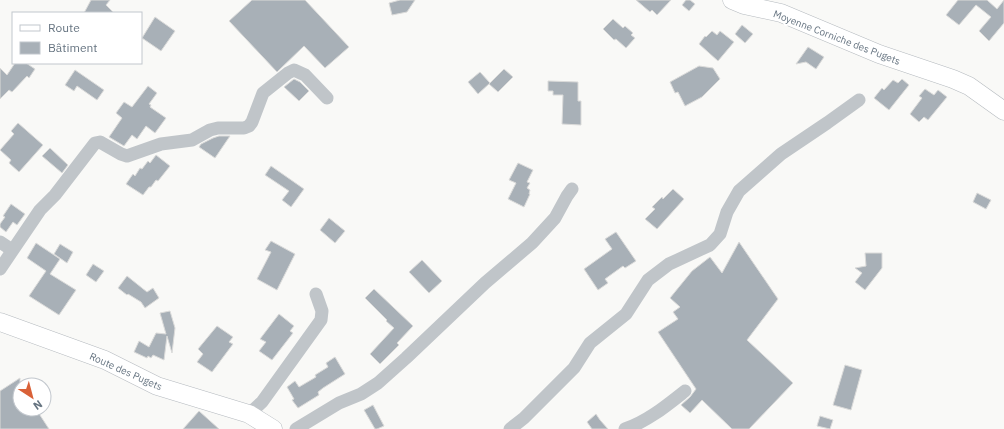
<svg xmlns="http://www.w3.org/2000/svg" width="1004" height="429" font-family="'IBM Plex Sans',sans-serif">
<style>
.building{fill:#a8b0b7;stroke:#dbdbda}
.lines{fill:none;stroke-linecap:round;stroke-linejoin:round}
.secondary-casing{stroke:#b5babf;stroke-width:19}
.street{stroke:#c0c5c9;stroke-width:13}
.secondary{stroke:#fff;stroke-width:18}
.labels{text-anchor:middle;stroke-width:4;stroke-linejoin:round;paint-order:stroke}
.street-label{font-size:10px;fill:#667481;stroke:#fff}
</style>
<rect width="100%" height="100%" fill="#f9f9f7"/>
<!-- building -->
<g class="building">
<path d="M91,0H110L106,5L114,13H84Z"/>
<path d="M252,0H305L349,47L325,68L304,46L277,72L229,21Z"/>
<path d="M400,0H415L407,12L392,15L389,3Z"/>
<path d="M636,0H671L657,15L652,10L650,12Z"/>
<path d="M686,0H690L695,4L689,11L682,5Z"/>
<path d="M958,0H987L997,9L1004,0V23L989,41L979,31L991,17L976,5L959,25L946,15Z"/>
<path d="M155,17L175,31L161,51L142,38Z"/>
<path d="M613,19L623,28L625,26L633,33L631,35L635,38L626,48L616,39L614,40L603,29Z"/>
<path d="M742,25L753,34L745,43L735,34Z"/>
<path d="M712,31L717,35L720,31L734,42L718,61L699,44L705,36L706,37Z"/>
<path d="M808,47L824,57L816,69L806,62L796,64Z"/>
<path d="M15,63H26L35,69L29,78L27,76L12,92L9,90L0,99V68L7,75Z"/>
<path d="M699,66L713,68L720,79L702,97L685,106L678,92L675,93L670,82Z"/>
<path d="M504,69L513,77L498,92L489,84Z"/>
<path d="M75,70L104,90L97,100L77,86L74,91L65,85Z"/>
<path d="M480,72L490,83L478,94L468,82Z"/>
<path d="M294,79L300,82L309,91L299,101L284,87Z"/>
<path d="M902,79L909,85L889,110L874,98L882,88L884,90L893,80L898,83Z"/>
<path d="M548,81L578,82V101H581V125L562,124L563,95H553V91H548Z"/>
<path d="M148,86L157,93L149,104L151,105L150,107L166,118L155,133L146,126L137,139L132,135L124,146L109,137L122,118L116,113L124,102L132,107Z"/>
<path d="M925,89L934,95L938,90L947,97L928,120L924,117L919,122L910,114L922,98L919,96Z"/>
<path d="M18,123L43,145L19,172L9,163L11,160L0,150L14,134L11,131Z"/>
<path d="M219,136H230L215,158L199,147L201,144L213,138Z"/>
<path d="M50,148L68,165L62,173L42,156Z"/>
<path d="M156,155L170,166L158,181L156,180L151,187H149L143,195L126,184L133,174L135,176L140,168L142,169L148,161L150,163Z"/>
<path d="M518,163L533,170L527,182L530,183L527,188L530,190L529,194H530L524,207L508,199L516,183L509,180Z"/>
<path d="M271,166L304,189L291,207L282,200L289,191L265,175Z"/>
<path d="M673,189L684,199L657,229L645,219L655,209L652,207L662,197L663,199Z"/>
<path d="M977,193L991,200L986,209L973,202Z"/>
<path d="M11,204L25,214L17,225L13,222L6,232L0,227V224L5,217L3,216Z"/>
<path d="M329,218L345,231L335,243L320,230Z"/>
<path d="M616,232L636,261L625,268L623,266L605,279L608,283L598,290L584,269L612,249L605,239Z"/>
<path d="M271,241L295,254L277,290L257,279L271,252L265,250Z"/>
<path d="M739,242L778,299L747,340L793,383L749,429H732L702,400L690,413L681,405L690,397L696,389L658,332L678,319L673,312L680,307L670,298L692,271L710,257L722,273Z"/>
<path d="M36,243L60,259L50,274L76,290L59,315L29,296L46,271L27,258Z"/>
<path d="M60,244L73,252L67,263L54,254Z"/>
<path d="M865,253H882V268L865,290L855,282L862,273L855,268L866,266Z"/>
<path d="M422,260L442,281L429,293L409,272Z"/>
<path d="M93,264L104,271L96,282L86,275Z"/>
<path d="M127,276L147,292L153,288L159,298L145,308L141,302L128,294L127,295L118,288Z"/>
<path d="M374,289L413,326L397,343L399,345L380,364L370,354L394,328L386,321L387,320L365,298Z"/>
<path d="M170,311L175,328L172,353L167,336L164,360L153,355L151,358L148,356L147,358L134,352L139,341L149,347L156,333L166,334L160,313Z"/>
<path d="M279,314L294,326L290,331L293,333L272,360L259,351L266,342L260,339Z"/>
<path d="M217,326L233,337L229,342L233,344L212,372L197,362L203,354L198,349Z"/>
<path d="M335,357L345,374L323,388L318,392L319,395L298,408L292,400L294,399L287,387L295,381L299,387L316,377L315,375L328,367L326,363Z"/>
<path d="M845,365L862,370L851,410L833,405Z"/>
<path d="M20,378V409H36L49,429H0V391Z"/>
<path d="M373,405L384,426L377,429H375L364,410Z"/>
<path d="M199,411L219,429H183Z"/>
<path d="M596,414L600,420L608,429H592L587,422Z"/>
<path d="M820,416L833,420L830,429L817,426Z"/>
</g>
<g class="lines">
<defs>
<g id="secondary">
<path d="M732,0L744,5L781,13L879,54L953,79L969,86L1004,111"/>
<path d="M0,322L105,360L157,386L249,414L273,429"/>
</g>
</defs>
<!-- secondary casing -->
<use href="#secondary" class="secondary-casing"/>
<!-- street -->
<g class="street">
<path d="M0,242L12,250"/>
<path d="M0,269L40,210L55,195L95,143L100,142L121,154L127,156L161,144L192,140L210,130L218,128H244L249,126L252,122L263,93L288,73L294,70L305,75L327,98"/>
<path d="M249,414L262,402L321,320L322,311L316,294"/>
<path d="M296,429L339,403L361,394L378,383L406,358L485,283L532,243L555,218L567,196L572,189"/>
<path d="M510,429L524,418L574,368L590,343L626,314L648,280L669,264L710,245L720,234L727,212L739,191L781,154L827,123L859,100"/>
<path d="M625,429C648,421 666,406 685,391"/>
</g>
<!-- secondary -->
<use href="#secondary" class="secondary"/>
</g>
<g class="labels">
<!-- street labels -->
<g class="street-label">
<text transform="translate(837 37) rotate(21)" y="4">Moyenne Corniche des Pugets</text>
<text transform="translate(126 371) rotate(24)" y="4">Route des Pugets</text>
</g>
</g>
<!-- legend -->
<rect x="12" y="12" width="130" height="52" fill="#ffffff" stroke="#c2c7cd"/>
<rect x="20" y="25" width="20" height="6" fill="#ffffff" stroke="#c2c7cd"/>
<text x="48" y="32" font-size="12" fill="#667481">Route</text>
<rect x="20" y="42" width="20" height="12" fill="#a8b0b7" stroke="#c2c7cd"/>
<text x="48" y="52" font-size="12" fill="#667481">Bâtiment</text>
<!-- north arrow -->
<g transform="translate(32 397) rotate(144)"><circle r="19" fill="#ffffff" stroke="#c2c7cd"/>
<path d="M0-3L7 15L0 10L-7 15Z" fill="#d96138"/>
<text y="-6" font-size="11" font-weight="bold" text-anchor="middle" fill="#667481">N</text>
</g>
</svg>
